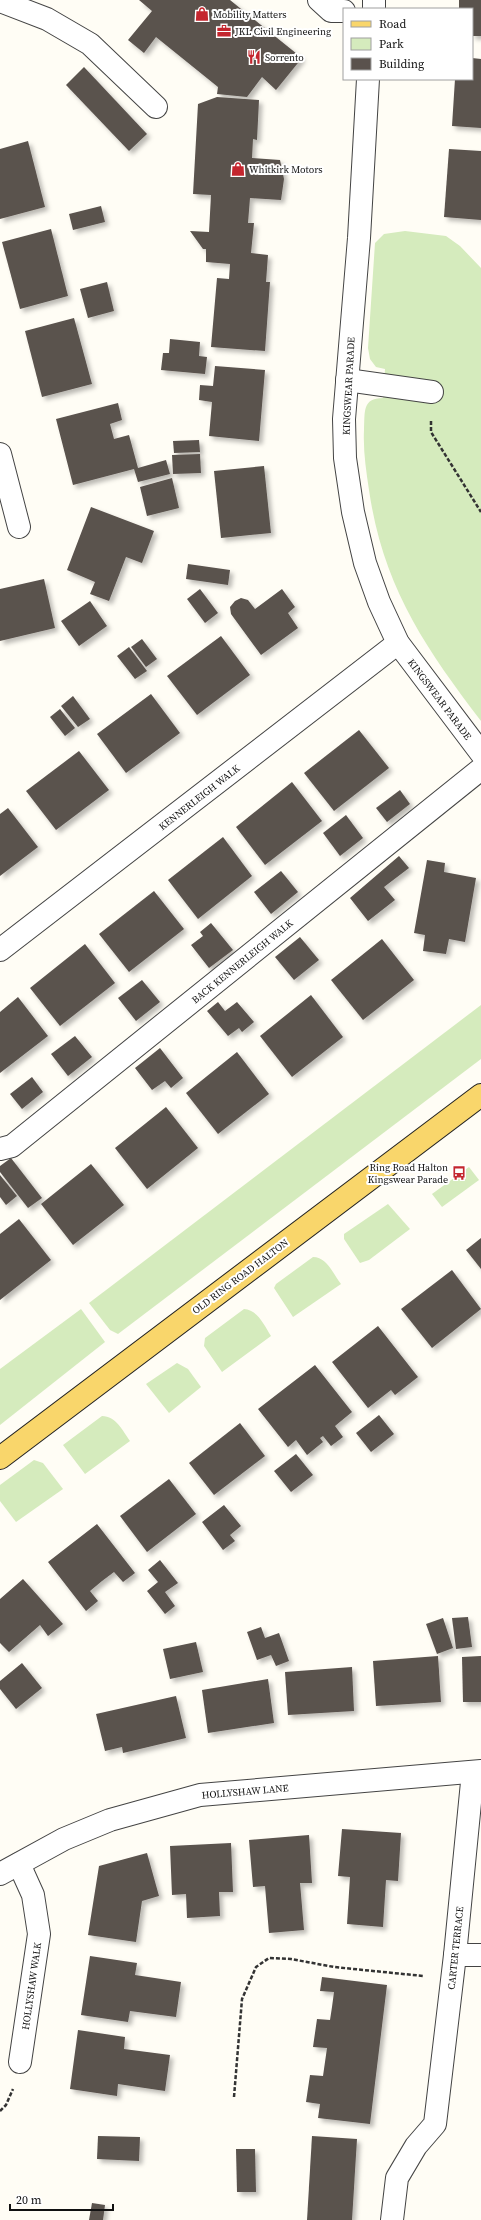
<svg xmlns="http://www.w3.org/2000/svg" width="481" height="2220" font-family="'Source Serif 4',serif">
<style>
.green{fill:#d5ebbd}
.building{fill:#5a524d;filter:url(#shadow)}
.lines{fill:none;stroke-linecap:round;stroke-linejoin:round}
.minor-casing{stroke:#444;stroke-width:24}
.major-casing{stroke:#222;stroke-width:24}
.path{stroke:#333;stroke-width:2.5;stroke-dasharray:4 2;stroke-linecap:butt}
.minor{stroke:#fff;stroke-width:22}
.major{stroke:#f9d66b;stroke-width:22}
.labels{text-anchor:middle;stroke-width:4;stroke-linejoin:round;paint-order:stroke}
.poi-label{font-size:10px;fill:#111;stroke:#fff;text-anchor:start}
.street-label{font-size:10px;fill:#111;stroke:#fff}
</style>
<defs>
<filter id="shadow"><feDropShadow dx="3.5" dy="3.5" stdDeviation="2" flood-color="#0004"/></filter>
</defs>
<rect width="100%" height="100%" fill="#fffdf5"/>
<!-- green -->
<g class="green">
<path d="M405,231L446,236L460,246L481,268V721C424,646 383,586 369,490C366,470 363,450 364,430C365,412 362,398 383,398L385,369L376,367L370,359L368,348L375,243L384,234Z"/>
<path d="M481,1005V1059L118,1334L110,1330L89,1303Z"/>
<path d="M469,1167L479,1180L442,1207L432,1194Z"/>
<path d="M388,1204L410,1229L369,1260L360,1263L344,1239V1234Z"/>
<path d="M313,1257C327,1257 333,1274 341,1284L293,1317L274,1288L276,1284Z"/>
<path d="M81,1309L105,1342L0,1425V1369Z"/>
<path d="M244,1309C258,1310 264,1325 271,1336L222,1372L204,1346L205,1338Z"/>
<path d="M177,1363L188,1369L201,1387L169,1413L146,1384Z"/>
<path d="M102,1416C116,1416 123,1431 130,1441L85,1474L63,1445Z"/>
<path d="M34,1460L43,1463L63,1489L16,1522L0,1501V1485Z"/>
</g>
<!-- building -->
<g class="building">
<path d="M139,0H230L302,58L276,90L262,77L247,97L217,94L218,87L156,37L144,53L128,40L152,11Z"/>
<path d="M459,0H481V36H472V9H459Z"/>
<path d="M472,58L481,59V128L452,126L455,79H472Z"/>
<path d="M84,67L147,134L129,151L66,85Z"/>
<path d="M217,97L259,100L257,140L253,139L252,158L280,160L284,179L281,200L250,198L248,223H254L251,253L268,255L266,282H270L265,351L211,347L217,278L229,279L230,264L206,262V249H203L190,231L209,232L211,195L193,194L198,104Z"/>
<path d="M28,141L45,207L0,219V149Z"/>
<path d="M449,149L481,151V220L444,217Z"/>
<path d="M101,206L105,222L73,230L69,214Z"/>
<path d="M51,229L68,296L20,309L2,242Z"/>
<path d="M107,282L114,311L88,318L80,289Z"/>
<path d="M74,318L92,384L42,397L25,331Z"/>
<path d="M170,339L200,342L199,356L207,357L205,374L161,370L163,353H169Z"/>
<path d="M215,366L265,370L259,441L209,436L212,402L199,400L200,385L213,386Z"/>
<path d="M118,403L122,420L110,424L114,439L129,435L138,468L166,460L170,474L138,482L134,469L73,485L56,419Z"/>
<path d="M199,440L200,452L174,453L173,441Z"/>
<path d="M200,454L201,473L173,474L172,455Z"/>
<path d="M264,466L271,533L221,538L214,471Z"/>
<path d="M172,478L179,508L147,516L140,487Z"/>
<path d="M91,507L154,531L142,563L126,557L109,601L90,594L95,582L67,570Z"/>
<path d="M188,564L230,570L228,585L186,579Z"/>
<path d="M44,579L55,628L0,641V589Z"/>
<path d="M200,589L218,613L205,623L187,599Z"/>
<path d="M282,589L295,607L288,613L298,628L261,655L231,614L230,607L235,601L241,598L248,600L255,609Z"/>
<path d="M90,601L107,626L79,646L61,621Z"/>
<path d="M221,636L250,675L197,715L167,676Z"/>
<path d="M142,639L157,659L146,667L131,647Z"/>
<path d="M129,647L147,671L135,679L117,656Z"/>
<path d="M151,694L180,733L126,773L97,734Z"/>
<path d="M73,696L90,719L78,727L61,706Z"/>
<path d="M60,709L75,728L65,736L50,717Z"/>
<path d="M359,730L389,768L334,811L304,773Z"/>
<path d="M79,751L109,790L56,830L26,791Z"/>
<path d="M292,782L322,821L265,865L236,827Z"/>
<path d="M400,790L410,804L387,822L376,808Z"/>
<path d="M8,808L38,847L0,876V814Z"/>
<path d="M346,815L363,838L340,856L323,833Z"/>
<path d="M223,837L252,876L198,919L168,880Z"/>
<path d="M399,856L409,868L384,887L395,900L368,921L350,898Z"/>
<path d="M427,860L445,863L444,872L476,878L465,942L449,939L446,954L423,951L425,935L414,933Z"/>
<path d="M281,871L298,892L271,914L254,892Z"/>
<path d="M154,891L184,929L129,972L99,934Z"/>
<path d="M211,923L233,950L209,968L191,945L203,936L200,932Z"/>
<path d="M300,937L319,960L294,980L275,957Z"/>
<path d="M382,939L414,980L363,1020L331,980Z"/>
<path d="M85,944L115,983L60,1026L30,988Z"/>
<path d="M142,980L160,1002L136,1021L118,998Z"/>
<path d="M311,995L343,1037L292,1077L260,1036Z"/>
<path d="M18,997L48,1036L0,1073V1012Z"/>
<path d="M218,1002L225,1011L237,1002L254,1022L242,1032L239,1028L228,1036L207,1011Z"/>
<path d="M75,1036L92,1057L68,1076L51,1054Z"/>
<path d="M160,1048L183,1078L171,1088L165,1081L152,1090L135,1068Z"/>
<path d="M237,1052L269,1094L218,1134L186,1093Z"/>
<path d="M32,1077L43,1092L22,1109L10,1094Z"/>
<path d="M166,1107L198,1148L147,1189L115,1148Z"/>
<path d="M11,1158L42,1198L28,1208L0,1172V1166Z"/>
<path d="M91,1164L124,1205L73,1245L41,1204Z"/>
<path d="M0,1175L17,1196L6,1205L0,1197Z"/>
<path d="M19,1219L51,1260L0,1300V1234Z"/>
<path d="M481,1238V1269L466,1250Z"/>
<path d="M452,1270L481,1309L432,1348L401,1309Z"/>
<path d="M378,1326L418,1377L395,1395L391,1390L368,1408L332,1362Z"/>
<path d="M315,1365L352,1412L335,1426L343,1437L331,1446L323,1436L320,1438L323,1442L307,1455L296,1440L288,1447L258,1409Z"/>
<path d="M379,1415L394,1434L371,1452L356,1433Z"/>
<path d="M240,1423L265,1456L214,1495L189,1463Z"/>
<path d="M296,1454L313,1475L291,1492L274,1471Z"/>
<path d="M169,1479L196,1514L147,1552L120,1516Z"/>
<path d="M224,1505L241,1526L230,1535L235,1541L223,1550L202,1522Z"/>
<path d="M97,1524L135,1573L123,1582L114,1572L102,1581L90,1591L98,1601L86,1611L48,1562Z"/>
<path d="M160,1560L178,1583L165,1592L175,1606L165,1614L147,1591L158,1582L148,1570Z"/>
<path d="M23,1579L63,1624L48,1636L40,1625L9,1652L0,1643V1599Z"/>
<path d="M468,1617L472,1647L456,1649L452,1618Z"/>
<path d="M443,1618L453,1648L437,1654L426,1624Z"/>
<path d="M261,1627L265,1638L279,1633L289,1661L276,1666L271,1655L257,1660L247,1632Z"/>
<path d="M196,1642L203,1672L170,1679L163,1649Z"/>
<path d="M438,1656L441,1702L376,1706L373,1661Z"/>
<path d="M481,1656V1702H463L462,1657Z"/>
<path d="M22,1663L42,1688L16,1709L0,1689V1681Z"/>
<path d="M352,1667L354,1711L288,1715L285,1672Z"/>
<path d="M268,1679L274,1723L208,1733L202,1690Z"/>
<path d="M176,1696L186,1738L123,1753L122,1747L105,1751L96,1714Z"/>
<path d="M342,1829L401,1833L398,1881L386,1880L383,1927L347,1924L350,1877L338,1876Z"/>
<path d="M309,1835L312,1883H300L304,1930L269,1933L265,1886L253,1887L249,1840Z"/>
<path d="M231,1843L233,1892H219L220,1916L187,1918L186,1894L172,1895L170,1846Z"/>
<path d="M147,1853L159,1896L142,1901L136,1942L88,1935L99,1866Z"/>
<path d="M90,1956L137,1963L135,1975L181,1982L176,2017L130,2011L128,2022L81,2015Z"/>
<path d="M322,1977L387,1985L370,2124L318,2118L320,2104L306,2102L310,2075L323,2076L327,2048L313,2047L317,2019L330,2020L332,2007L334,1992L320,1991Z"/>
<path d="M78,2030L125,2037L124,2049L170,2055L165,2091L118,2084L117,2096L70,2089Z"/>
<path d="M98,2136L140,2137L139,2161L97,2159Z"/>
<path d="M312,2136L357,2139L352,2220H307Z"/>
<path d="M236,2149H255L256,2192H237Z"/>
<path d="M92,2203L105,2205L103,2220H89Z"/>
</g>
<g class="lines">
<defs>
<g id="minor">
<path d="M319,0L331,11H344"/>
<path d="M0,1L47,19L90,44L156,107"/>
<path d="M374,9V0"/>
<path d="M368,79L359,238L344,419L345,458L353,512L365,563L379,602L398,643L481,753"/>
<path d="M347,380L432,392"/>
<path d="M0,454L19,527"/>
<path d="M0,950L398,643"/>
<path d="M0,1149L12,1146L481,769"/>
<path d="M19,1864L33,1895L39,1934L20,2062"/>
<path d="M0,1874L64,1839L110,1820L200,1795L481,1771"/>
<path d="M455,1955H481"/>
<path d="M392,2220L397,2178L416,2146L435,2124L455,1955L473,1772"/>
</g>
<path id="major" d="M0,1458L481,1095"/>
</defs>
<!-- minor casing -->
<use href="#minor" class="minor-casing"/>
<!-- major casing -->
<use href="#major" class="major-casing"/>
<!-- path -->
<g class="path">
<path d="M431,421V432L481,512"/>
<path d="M234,2097L242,1999L256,1967L269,1958L291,1959L334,1967L423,1976"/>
<path d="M0,2111L6,2105L13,2089"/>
</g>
<!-- minor -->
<use href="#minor" class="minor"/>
<!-- major -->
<use href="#major" class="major"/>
</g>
<!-- icons -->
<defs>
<symbol id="shop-bare" viewBox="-9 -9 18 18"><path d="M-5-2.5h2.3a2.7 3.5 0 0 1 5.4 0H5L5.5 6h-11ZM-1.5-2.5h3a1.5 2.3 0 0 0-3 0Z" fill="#c4262e" stroke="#fff" stroke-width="2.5" paint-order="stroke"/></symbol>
<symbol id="office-bare" viewBox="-9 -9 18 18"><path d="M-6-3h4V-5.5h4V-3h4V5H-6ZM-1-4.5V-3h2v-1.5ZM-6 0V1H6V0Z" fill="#c4262e" stroke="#fff" stroke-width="2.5" paint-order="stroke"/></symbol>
<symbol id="restaurant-bare" viewBox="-9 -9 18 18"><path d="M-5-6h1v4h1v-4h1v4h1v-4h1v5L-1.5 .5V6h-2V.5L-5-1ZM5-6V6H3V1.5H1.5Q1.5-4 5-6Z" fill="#c4262e" stroke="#fff" stroke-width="2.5" paint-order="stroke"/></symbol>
<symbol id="bus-bare" viewBox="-9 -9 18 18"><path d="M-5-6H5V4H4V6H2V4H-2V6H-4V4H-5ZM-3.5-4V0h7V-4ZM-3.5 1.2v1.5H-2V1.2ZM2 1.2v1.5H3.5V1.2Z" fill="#c4262e" stroke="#fff" stroke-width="2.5" paint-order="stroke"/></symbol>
</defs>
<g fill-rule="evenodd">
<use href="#shop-bare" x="192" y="4" width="20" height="20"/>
<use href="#office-bare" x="214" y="21" width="20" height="20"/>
<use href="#restaurant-bare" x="244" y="47" width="20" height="20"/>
<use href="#shop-bare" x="228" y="159" width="20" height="20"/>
<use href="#bus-bare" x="449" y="1163" width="20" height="20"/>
</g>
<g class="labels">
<!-- poi labels -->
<g class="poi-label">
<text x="213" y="18">Mobility Matters</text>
<text x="235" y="35">JKL Civil Engineering</text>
<text x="265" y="61">Sorrento</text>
<text x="249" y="173">Whitkirk Motors</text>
<text x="448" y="1171" text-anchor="end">Ring Road Halton<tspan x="448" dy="12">Kingswear Parade</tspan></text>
</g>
<!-- street labels -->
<g class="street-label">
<text transform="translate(348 386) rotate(-87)" y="4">KINGSWEAR PARADE</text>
<text transform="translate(440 699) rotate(53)" y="4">KINGSWEAR PARADE</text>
<text transform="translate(199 797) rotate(-38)" y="4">KENNERLEIGH WALK</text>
<text transform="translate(242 961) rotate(-39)" y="4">BACK KENNERLEIGH WALK</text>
<text transform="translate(240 1276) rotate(-37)" y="4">OLD RING ROAD HALTON</text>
<text transform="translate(245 1791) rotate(-5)" y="4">HOLLYSHAW LANE</text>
<text transform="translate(455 1948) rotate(-84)" y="4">CARTER TERRACE</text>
<text transform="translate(31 1986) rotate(-82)" y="4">HOLLYSHAW WALK</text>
</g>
</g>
<!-- legend -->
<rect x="343" y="8" width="130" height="72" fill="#ffffff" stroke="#a0a0a0"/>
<rect x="351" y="21" width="20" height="6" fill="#f9d66b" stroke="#a0a0a0"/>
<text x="379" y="28" font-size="12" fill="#111111">Road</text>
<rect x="351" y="38" width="20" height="12" fill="#d5ebbd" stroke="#a0a0a0"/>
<text x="379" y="48" font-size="12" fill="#111111">Park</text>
<rect x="351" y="58" width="20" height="12" fill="#5a524d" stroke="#a0a0a0"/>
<text x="379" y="68" font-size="12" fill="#111111">Building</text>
<!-- scale -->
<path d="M10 2204v6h103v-6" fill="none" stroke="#111111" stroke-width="2"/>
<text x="16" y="2204" font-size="12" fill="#111111" stroke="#ffffff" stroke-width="3" paint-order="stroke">20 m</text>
</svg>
